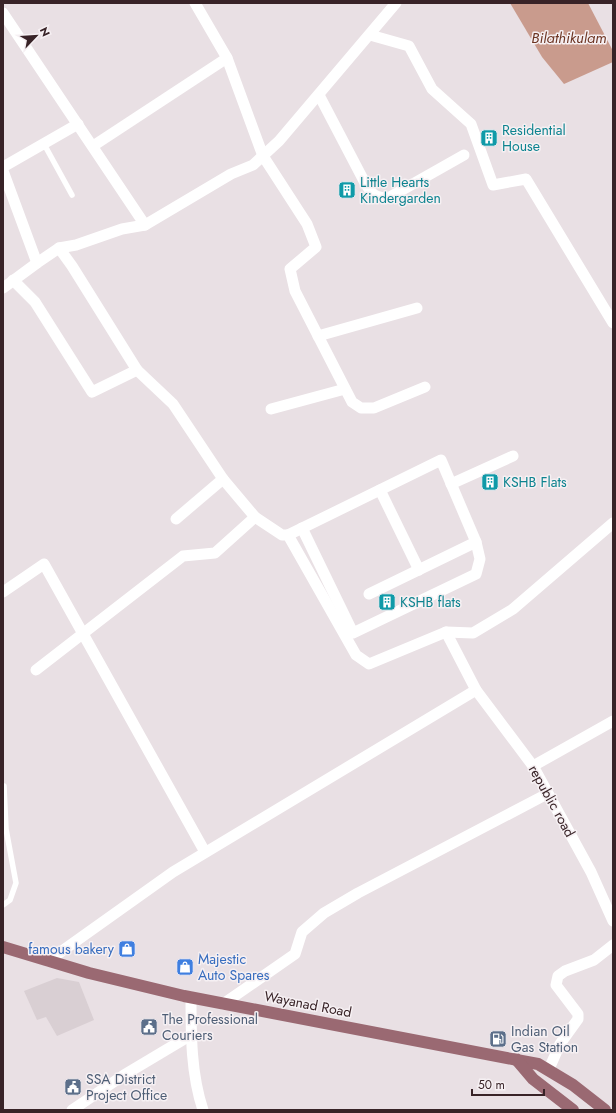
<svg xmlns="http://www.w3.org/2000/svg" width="616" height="1113" font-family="Jost,sans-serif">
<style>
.built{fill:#d9cfd3}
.water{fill:#c99b8d}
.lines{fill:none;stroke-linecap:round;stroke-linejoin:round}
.lane{stroke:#fff;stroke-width:5.5}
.street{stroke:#fff;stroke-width:11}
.primary{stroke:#9a6972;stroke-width:12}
.labels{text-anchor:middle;stroke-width:3;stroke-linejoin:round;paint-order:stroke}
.culture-label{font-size:14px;fill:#0d838f;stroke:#f6f0f3;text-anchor:start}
.street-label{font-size:14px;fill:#382327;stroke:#f6f0f3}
.shop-label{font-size:14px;fill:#366cbe;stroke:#f6f0f3;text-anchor:end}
.service-label{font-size:14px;fill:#4e5e75;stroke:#f6f0f3;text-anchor:start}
.water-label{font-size:15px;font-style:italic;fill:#6d3523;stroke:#f6f0f3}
</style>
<rect width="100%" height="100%" fill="#e9e0e4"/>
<!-- built -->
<path class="built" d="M57,978L79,982L94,1020L57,1036L46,1017L37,1020L24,991Z"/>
<!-- water -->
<path class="water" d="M510,3H588L613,51V62L564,84L542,57Z"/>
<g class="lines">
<!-- lane -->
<g class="lane">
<path d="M44,144L72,195"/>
<path d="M3,905L10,900L16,883L6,829L4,786"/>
</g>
<!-- street -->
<g class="street">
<path d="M195,3L227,58L263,156L307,224L316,247L290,269L295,291L352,402L361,408H374L425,387"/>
<path d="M3,13L145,225"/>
<path d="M370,35L409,46L432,89L471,124L493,185L526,179L613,323"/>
<path d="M319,95L364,181C372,194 373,197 388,198L464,155"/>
<path d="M93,146L227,58"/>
<path d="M3,167L78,124"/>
<path d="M3,171L37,263L3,288"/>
<path d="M59,248L72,266L137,370"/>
<path d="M37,263L59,248L76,245L122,229L145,225L231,174L253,165L279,141L396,3"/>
<path d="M13,280L35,302L92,392L137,370L173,404L223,479L176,519"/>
<path d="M318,336L417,308"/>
<path d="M271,409L345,389"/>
<path d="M223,479L255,517L282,535H288L356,655L369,664L446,632L473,633L513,609L613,523"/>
<path d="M451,484L513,456"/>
<path d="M380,490L419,570"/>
<path d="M302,528L353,633L476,574L480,559L476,542"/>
<path d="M288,535L441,460L476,542L369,594"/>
<path d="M3,592L44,564L205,852"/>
<path d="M36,670L183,556L215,553L255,517"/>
<path d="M476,690L533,766L591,872L613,921"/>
<path d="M533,766L613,721"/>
<path d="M48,961L173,872L476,690L446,632"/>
<path d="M191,997C191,1035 191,1074 203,1110"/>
<path d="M223,1004L295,954L302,932L324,913L358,893L547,794"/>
<path d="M549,1069L560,1044L578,1019V1014L556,985L558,976L565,971L594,960L613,945"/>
<path d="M72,1110L124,1075L191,1035"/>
</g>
<!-- primary -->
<g class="primary">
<path d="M3,947L89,973L184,996L538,1064L573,1085L605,1110"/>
<path d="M516,1059L533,1079L573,1110"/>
</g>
</g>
<!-- icons -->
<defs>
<symbol id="building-square" viewBox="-11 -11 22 22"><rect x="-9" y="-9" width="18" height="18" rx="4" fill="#0f9aa8" stroke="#f6f0f3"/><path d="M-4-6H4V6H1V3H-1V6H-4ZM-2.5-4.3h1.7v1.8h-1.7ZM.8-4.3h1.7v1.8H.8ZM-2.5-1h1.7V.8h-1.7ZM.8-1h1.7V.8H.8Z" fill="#fff"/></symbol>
<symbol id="shop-square" viewBox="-11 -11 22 22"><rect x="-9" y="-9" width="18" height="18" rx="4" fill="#3f7fe0" stroke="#f6f0f3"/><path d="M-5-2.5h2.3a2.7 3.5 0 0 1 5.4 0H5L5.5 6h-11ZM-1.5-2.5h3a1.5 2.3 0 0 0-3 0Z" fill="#fff"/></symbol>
<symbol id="civic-square" viewBox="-11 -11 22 22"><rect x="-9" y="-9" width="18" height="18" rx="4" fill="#5c6f8a" stroke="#f6f0f3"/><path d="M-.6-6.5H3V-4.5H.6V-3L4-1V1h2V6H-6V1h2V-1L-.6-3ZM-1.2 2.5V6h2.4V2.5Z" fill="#fff"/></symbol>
<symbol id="fuel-square" viewBox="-11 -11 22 22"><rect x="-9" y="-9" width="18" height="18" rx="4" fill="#5c6f8a" stroke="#f6f0f3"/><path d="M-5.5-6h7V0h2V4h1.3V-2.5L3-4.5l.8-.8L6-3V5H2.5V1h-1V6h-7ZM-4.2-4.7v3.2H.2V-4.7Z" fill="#fff"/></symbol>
</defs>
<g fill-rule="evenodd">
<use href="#building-square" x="479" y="128" width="20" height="20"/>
<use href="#building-square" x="337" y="180" width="20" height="20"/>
<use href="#building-square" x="480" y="472" width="20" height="20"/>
<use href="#building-square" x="377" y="592" width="20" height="20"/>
<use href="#shop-square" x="117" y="939" width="20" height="20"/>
<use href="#shop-square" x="175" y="957" width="20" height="20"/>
<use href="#civic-square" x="139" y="1017" width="20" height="20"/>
<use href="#fuel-square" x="488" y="1029" width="20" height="20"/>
<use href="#civic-square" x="63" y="1077" width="20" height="20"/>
</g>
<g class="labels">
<!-- culture labels -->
<g class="culture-label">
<text x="502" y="135">Residential<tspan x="502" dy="16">House</tspan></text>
<text x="360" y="187">Little Hearts<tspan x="360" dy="16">Kindergarden</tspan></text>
<text x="503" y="487">KSHB Flats</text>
<text x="400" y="607">KSHB flats</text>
</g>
<!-- street labels -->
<g class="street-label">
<text transform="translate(552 801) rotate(61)" y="5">republic road</text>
<text transform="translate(308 1004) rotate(11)" y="5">Wayanad Road</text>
</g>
<!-- shop labels -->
<g class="shop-label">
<text x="114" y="954">famous bakery</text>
<text x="198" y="964" text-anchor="start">Majestic<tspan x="198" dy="16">Auto Spares</tspan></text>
</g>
<!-- service labels -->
<g class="service-label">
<text x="162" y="1024">The Professional<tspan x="162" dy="16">Couriers</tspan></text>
<text x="511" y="1036">Indian Oil<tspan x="511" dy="16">Gas Station</tspan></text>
<text x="86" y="1084">SSA District<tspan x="86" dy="16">Project Office</tspan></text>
</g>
<!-- water labels -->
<g class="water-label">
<text x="569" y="43">Bilathikulam</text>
</g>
</g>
<!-- border -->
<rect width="616" height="1113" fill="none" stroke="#382327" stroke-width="8"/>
<!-- north arrow -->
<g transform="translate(36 36) rotate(65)" stroke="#f6f0f3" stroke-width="3" paint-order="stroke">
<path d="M0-3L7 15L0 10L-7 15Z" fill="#382327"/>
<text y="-6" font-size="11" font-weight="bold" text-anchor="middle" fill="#382327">N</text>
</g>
<!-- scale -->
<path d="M472 1089v6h72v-6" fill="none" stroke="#382327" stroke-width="2"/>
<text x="478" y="1089" font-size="12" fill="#382327" stroke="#f6f0f3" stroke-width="3" paint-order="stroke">50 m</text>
</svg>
